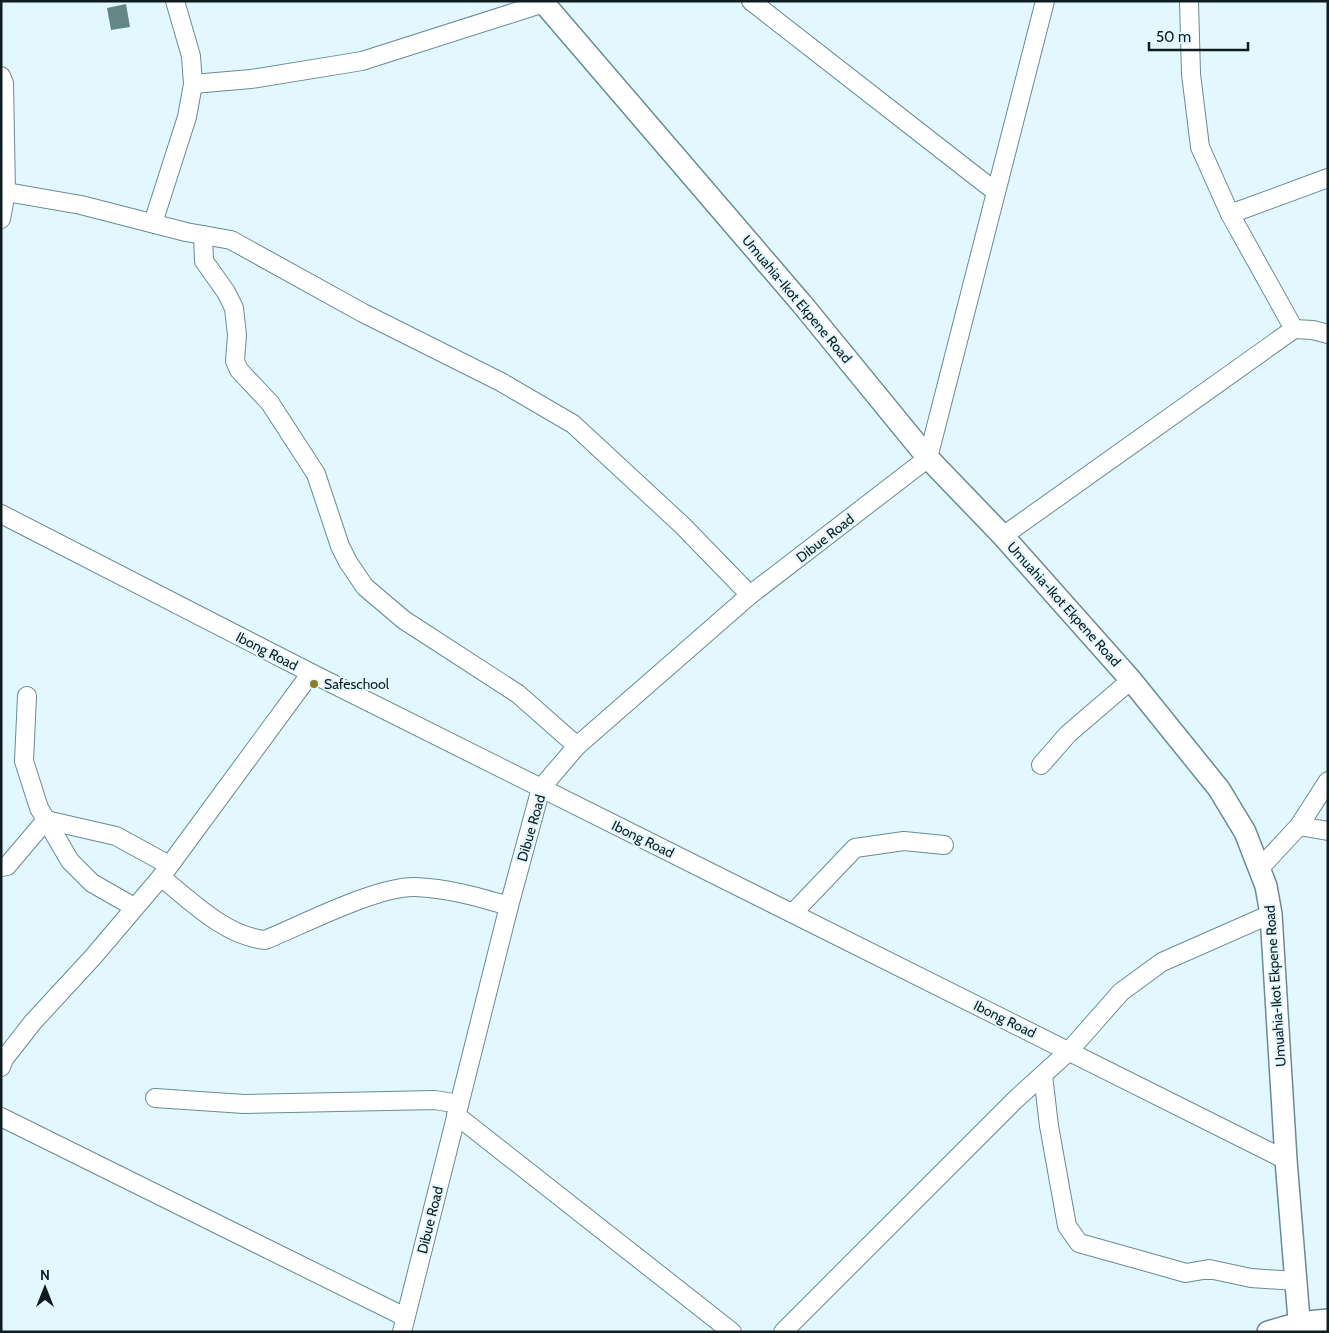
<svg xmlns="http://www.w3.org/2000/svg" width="1329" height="1333" font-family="Cabin,sans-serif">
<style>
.building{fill:#638786}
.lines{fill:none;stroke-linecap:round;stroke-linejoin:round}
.minor-casing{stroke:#698b94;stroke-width:20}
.major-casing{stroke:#698b94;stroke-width:24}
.minor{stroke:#fff;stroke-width:18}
.major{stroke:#fff;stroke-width:21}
.poi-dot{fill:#8a8027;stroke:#e2f8fe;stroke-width:2}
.labels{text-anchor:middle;stroke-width:4;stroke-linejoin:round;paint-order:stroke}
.street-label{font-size:14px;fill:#0f1d20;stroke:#e2f8fe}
.poi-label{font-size:14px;fill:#0f1d20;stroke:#e2f8fe;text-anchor:start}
</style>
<rect width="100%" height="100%" fill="#e2f8fe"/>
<!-- building -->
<path class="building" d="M126,4L130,27L111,30L107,8Z"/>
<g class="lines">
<defs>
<g id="minor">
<path d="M751,1L996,192"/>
<path d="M1189,1L1191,74L1200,147L1230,214L1294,329"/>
<path d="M1,76L4,83L6,192L1,219"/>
<path d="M193,84L251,79L362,61L544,3"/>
<path d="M1,191L81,205L186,232L231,240L363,313L501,382L573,424L683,526L750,595"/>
<path d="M1230,214L1328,178"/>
<path d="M153,223L187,117L193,84L191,56L175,1"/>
<path d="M203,235L204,261L226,292L234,308L237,335L235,361L239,370L270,403L316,474L340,546L348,562L365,587L404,620L518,694L577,746"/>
<path d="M1,514L311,673L1286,1160"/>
<path d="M1003,536L1294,329L1313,330L1328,334"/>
<path d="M27,696L24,761L39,808L70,861L92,883L134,907"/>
<path d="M1041,765L1068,734L1131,680"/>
<path d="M1299,826L1328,831"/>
<path d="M1,867L7,866L46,820L116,836L169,865"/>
<path d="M1259,869L1299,826L1328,781"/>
<path d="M161,877C191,901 225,936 265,940C302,925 377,886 415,887C447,888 478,897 509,906"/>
<path d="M793,913L855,848L904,841L944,845"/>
<path d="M1,1067L4,1059L33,1022L93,957L161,877L311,673"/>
<path d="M1043,1075L1049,1126L1067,1226L1079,1243L1186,1273L1209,1269L1251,1278L1296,1281"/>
<path d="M155,1098L244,1104L435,1100L459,1104"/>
<path d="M456,1115L732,1332"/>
<path d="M1,1117L405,1317"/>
<path d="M402,1332L509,906L541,788L577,746L750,595L928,458L1045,1"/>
<path d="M783,1332L1016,1099L1069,1051L1121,992L1162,962L1271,914"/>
</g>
<g id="major">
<path d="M542,1L802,304L928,458L1003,536L1131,680L1219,789L1245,832L1266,886L1271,914L1286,1160L1300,1332"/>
<path d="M1268,1332L1299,1323L1328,1320"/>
</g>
</defs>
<!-- minor casing -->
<use href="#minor" class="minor-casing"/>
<!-- major casing -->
<use href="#major" class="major-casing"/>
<!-- minor -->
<use href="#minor" class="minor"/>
<!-- major -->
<use href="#major" class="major"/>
</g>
<!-- markers -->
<circle class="poi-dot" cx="314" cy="684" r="5"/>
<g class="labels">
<!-- street labels -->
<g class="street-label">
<text transform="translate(797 299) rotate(50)" y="5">Umuahia-Ikot Ekpene Road</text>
<text transform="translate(825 538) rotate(-38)" y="5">Dibue Road</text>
<text transform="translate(1064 604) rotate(48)" y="5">Umuahia-Ikot Ekpene Road</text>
<text transform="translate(267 651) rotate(27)" y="5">Ibong Road</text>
<text transform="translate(531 828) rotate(-74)" y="5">Dibue Road</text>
<text transform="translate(643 839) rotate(26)" y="5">Ibong Road</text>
<text transform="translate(1275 986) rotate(-94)" y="5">Umuahia-Ikot Ekpene Road</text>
<text transform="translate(1005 1019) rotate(26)" y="5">Ibong Road</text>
<text transform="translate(430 1220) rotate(-76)" y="5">Dibue Road</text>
</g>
<!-- poi labels -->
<g class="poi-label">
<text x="324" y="689">Safeschool</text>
</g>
</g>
<!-- border -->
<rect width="1329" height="1333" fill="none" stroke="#0f1d20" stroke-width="5"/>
<!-- north arrow -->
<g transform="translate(45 1288)" stroke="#e2f8fe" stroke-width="4" paint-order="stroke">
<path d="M0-4L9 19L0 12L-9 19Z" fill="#0f1d20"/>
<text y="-8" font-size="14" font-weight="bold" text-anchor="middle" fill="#0f1d20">N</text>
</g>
<!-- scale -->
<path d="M1149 42v8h99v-8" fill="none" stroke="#0f1d20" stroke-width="2.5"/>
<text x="1156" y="42" font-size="15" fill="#0f1d20" stroke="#e2f8fe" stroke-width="4" paint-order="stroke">50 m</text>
</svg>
